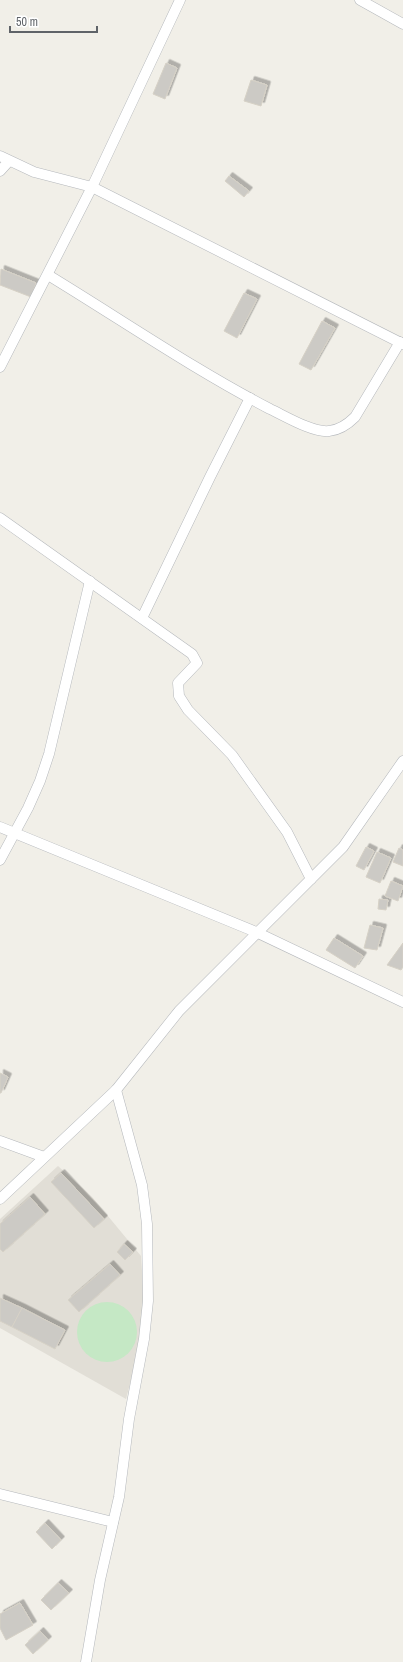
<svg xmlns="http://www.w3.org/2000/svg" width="403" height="1662" font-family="'Archivo Narrow',sans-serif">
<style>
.education{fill:#e1ded6}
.pitch{fill:#c5e8c5}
.building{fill:#cccac5;stroke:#d6d1c6;filter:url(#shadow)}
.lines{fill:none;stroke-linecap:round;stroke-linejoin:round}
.minor-casing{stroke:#b5b8bc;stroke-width:11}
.minor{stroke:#fff;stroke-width:10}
</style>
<defs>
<filter id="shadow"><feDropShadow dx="3.5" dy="-3.5" stdDeviation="0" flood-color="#0004"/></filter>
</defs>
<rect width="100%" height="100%" fill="#f1efe8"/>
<!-- education -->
<path class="education" d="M58,1166L93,1198L141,1256L144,1300L141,1349L132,1376L126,1399L0,1328V1219Z"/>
<!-- pitch -->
<circle class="pitch" cx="107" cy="1332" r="30"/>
<!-- building -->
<g class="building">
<path d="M166,63L177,68L165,99L153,94Z"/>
<path d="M251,80L267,85L261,106L244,101Z"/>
<path d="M229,176L249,191L244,197L225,181Z"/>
<path d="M1,269L36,283L31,297L0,285Z"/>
<path d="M244,293L257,299L237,338L224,331Z"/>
<path d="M322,321L335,328L311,370L299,364Z"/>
<path d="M366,847L374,851L364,870L356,866Z"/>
<path d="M399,848L403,850V866L393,862Z"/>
<path d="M377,852L391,858L380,883L366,877Z"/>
<path d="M391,881L403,886L398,901L385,896Z"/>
<path d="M379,899L388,900L386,910L378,909Z"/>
<path d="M370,925L383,928L377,950L364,948Z"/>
<path d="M334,938L363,956L355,968L326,950Z"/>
<path d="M403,943V967L401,970L387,965Z"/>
<path d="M0,1073L8,1077L1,1093H0Z"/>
<path d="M61,1173L104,1219L94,1228L51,1182Z"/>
<path d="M30,1197L45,1214L3,1252L0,1249V1224Z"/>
<path d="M124,1244L133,1252L125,1260L117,1252Z"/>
<path d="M110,1264L120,1275L79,1312L68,1300Z"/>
<path d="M0,1298L22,1308L12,1327L0,1321Z"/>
<path d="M22,1308L65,1330L55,1349L12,1327Z"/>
<path d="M45,1523L61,1540L52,1549L36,1532Z"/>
<path d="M58,1583L69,1593L51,1610L41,1600Z"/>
<path d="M20,1603L33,1625L6,1640L0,1628V1614Z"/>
<path d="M40,1631L48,1640L33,1654L25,1645Z"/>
</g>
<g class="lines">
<defs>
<g id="minor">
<path d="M180,0L92,187L403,344"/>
<path d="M360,0L403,24"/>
<path d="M0,156L34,172L92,187L0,367"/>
<path d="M0,171L9,161"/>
<path d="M48,275C122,320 193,369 270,409C285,416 313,433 329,431C340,430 348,424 355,417L400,342"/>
<path d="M0,518L192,654L197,663L178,683L179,696L188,710L232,755L287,832L311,879"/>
<path d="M142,618L210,477L250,398"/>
<path d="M0,827L256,932L403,1002"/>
<path d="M0,860L28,808L40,781L49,754L90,581"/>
<path d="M0,1141L44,1157"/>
<path d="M0,1199L116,1090L179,1011L343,847L403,761"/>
<path d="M0,1494L113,1522"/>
<path d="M86,1662L100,1580L119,1497L129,1419L144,1339L148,1301L147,1224L142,1185L116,1090"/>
</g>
</defs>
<!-- minor casing -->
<use href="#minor" class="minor-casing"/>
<!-- minor -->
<use href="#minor" class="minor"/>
</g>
<!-- scale -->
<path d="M10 26v6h87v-6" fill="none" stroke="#5f6368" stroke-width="2"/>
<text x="16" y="26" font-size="12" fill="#5f6368" stroke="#ffffff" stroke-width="3" paint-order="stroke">50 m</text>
</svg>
